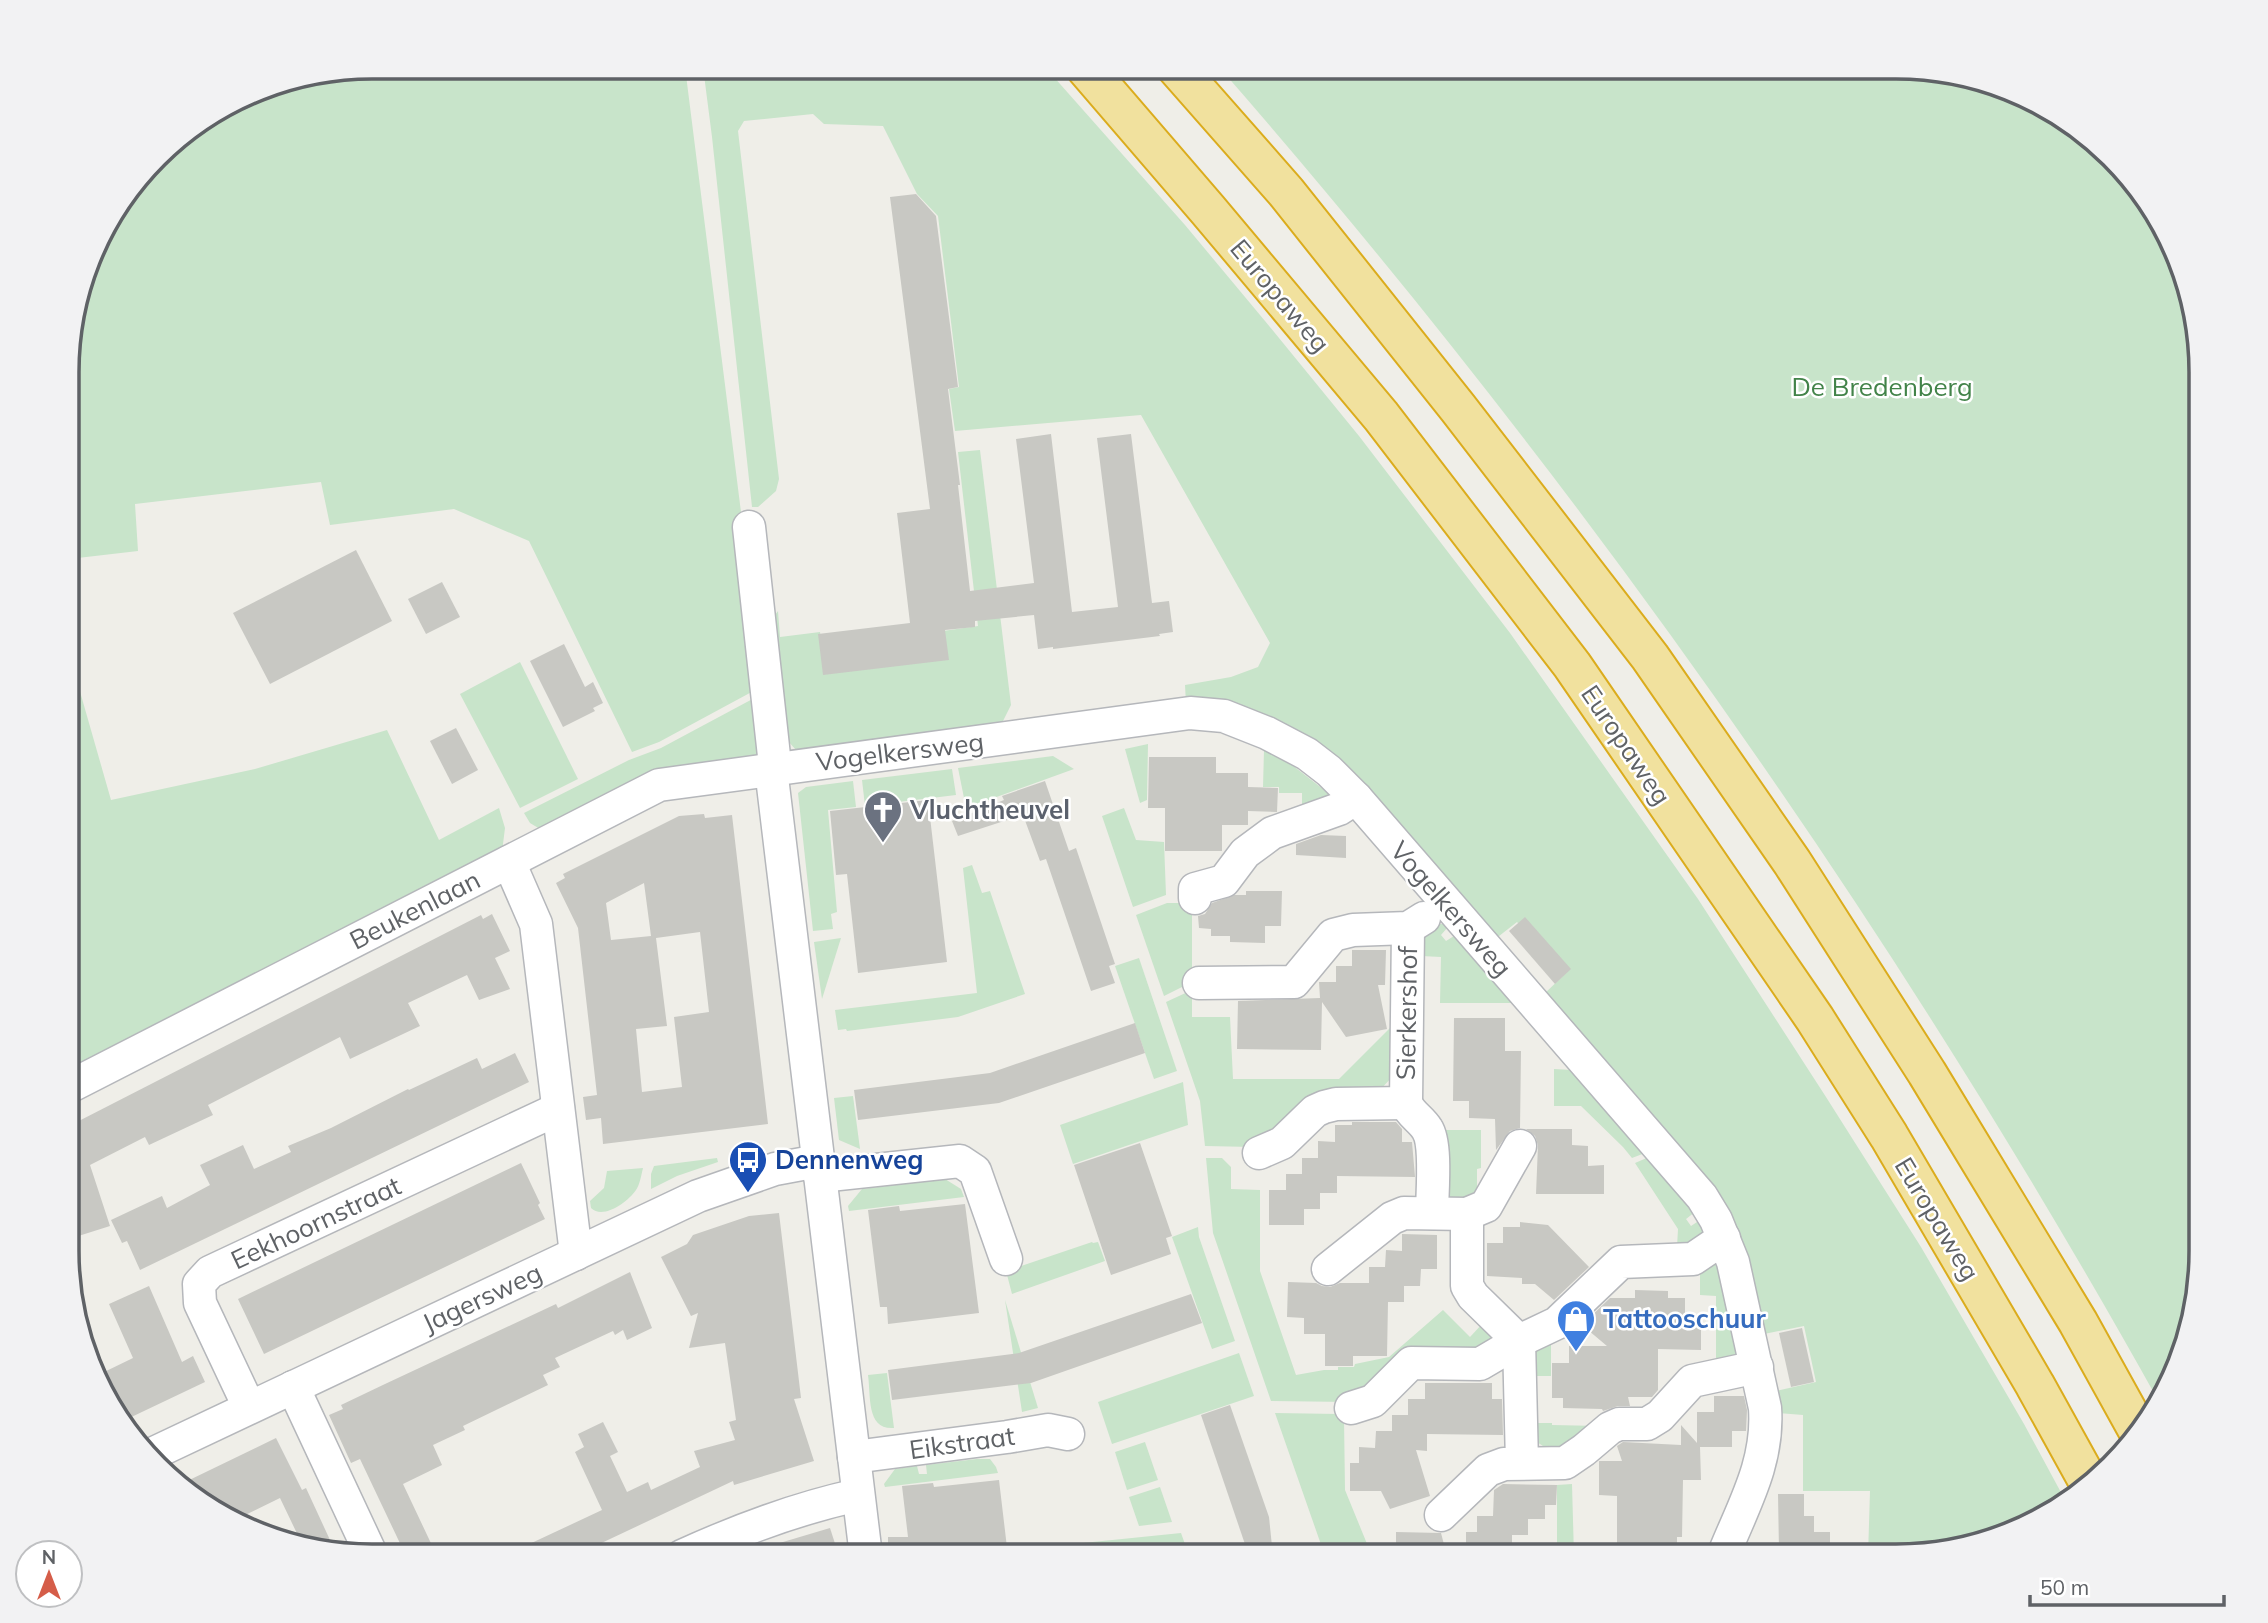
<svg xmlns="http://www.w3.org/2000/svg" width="2268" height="1623" font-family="Mulish,sans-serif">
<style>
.green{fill:#c8e4ca}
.building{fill:#c8c8c3;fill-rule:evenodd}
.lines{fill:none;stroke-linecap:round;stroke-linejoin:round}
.minor-casing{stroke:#b5b7bb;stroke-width:35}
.highway-casing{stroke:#dbac1d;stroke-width:42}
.minor{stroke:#fff;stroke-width:32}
.highway{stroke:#f1e19e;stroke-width:38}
.labels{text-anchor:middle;stroke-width:5;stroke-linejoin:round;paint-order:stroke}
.street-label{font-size:26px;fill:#5f6266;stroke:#fff}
.park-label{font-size:26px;fill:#428349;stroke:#fff}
.worship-label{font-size:26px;font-weight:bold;fill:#5b616d;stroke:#fff;text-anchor:start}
.transit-label{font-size:26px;font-weight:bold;fill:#164399;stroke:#fff;text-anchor:start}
.shop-label{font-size:26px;font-weight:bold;fill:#366cbe;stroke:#fff;text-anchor:start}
.rim{fill:none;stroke:#5f6266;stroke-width:3.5}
</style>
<rect width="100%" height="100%" fill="#efeee8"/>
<!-- green -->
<g class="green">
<path d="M372,67H685L741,512L759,688L659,742L632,752L529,541L454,509L330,525L321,482L135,504L138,551L69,559V332L98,236L170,143L255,90Z"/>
<path d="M703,67H1045L1185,225L1265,321L1359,436L1510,633L1698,899L1826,1097L1921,1247L2024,1424L2064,1498L2032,1525L1897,1556H1868L1870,1491H1803V1415L1777,1413L1771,1392L1816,1382L1804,1326L1759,1335L1742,1261L1543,995L1565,974L1517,922L1494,940L1336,764L1186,704L1185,685L1231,677L1258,667L1270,643L1141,415L955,431L949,389L959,387L938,216L917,194L883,126L824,124L813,114L744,121L738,131L779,479L776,491L758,507H752L712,137Z"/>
<path d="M1219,67H1916L2013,90L2082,130L2170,236L2201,352V1271L2178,1368L2159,1402C1894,926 1577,477 1219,67Z"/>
<path d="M980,450L1011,705L1001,725L797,751L779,731L767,626L778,611L780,637L820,632L826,673L943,631L978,626L958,452Z"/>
<path d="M69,653L111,800L255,769L387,730L439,840L499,808L505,828L502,852L69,1073Z"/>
<path d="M520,662L578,779L520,808L460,694Z"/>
<path d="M760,695L759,756L540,829L530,823L524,813L629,760L661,748Z"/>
<path d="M1148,744L1147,800L1140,803L1125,749Z"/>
<path d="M1264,750L1292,765L1328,793L1327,800L1302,811V793H1279V787H1263Z"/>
<path d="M1053,756L1074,769L966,808L958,768Z"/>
<path d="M952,769L956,795L865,806L862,780Z"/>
<path d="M853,781L856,807L828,810L837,912L831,914L833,929L813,931L798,793L806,787Z"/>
<path d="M1124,808L1136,840L1164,842L1166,895L1133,907L1102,816Z"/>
<path d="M972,865L982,893L990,891L1025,994L958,1017L847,1031L846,1029L838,1030L835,1010L977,993L963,868Z"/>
<path d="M1167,903H1192V982L1164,996L1136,915Z"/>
<path d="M1436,924H1444L1447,928L1441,935L1446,941L1454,936L1512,1003H1440L1441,957L1421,956L1416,943Z"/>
<path d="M841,938L822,999L814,942Z"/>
<path d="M1139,958L1177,1071L1154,1079L1115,966Z"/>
<path d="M1192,990V1017H1230L1233,1079H1339L1398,1020L1394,1075L1378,1092L1253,1147L1205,1146L1200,1101L1166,1002Z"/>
<path d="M1554,1069L1572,1070L1645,1153L1632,1158L1623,1147L1581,1106H1554Z"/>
<path d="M1183,1082L1188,1125L1073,1164L1060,1125Z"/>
<path d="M853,1096L860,1149L839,1140L834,1098Z"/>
<path d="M1441,1130H1481V1168L1477,1169V1193L1467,1204L1450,1203L1440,1192Z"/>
<path d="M1649,1157L1695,1212L1686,1219L1691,1226L1700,1220L1704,1228L1699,1241L1677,1247L1678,1229L1635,1163Z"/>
<path d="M717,1158L718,1162L677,1176L651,1189V1174L654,1166Z"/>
<path d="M1206,1158H1222L1231,1167V1189L1260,1190V1271L1296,1375L1324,1370H1338V1367H1354L1355,1364L1389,1357L1443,1310L1470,1337L1483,1323C1491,1332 1493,1336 1489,1347L1350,1402L1271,1401L1213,1233Z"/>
<path d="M643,1168C641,1176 640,1184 636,1190C628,1202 603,1220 591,1208L590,1201L604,1188L607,1171Z"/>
<path d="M945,1179L961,1189L964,1197L849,1211L848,1206L862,1189Z"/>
<path d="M1198,1227L1199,1237L1235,1341L1212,1349L1172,1237Z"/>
<path d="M1092,1242L1093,1243L1098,1242L1105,1261L1012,1294L1006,1271Z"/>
<path d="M1716,1258L1738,1356L1716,1367V1296L1700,1295V1267Z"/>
<path d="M1005,1300L1038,1408L1022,1412Z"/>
<path d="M1551,1339V1376H1530V1351Z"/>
<path d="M1239,1353L1254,1396L1112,1444L1098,1402Z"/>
<path d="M887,1373L894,1428C866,1430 871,1396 868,1375Z"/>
<path d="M1275,1413L1339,1414L1344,1418L1345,1490L1372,1556H1325Z"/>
<path d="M1530,1423H1552V1425L1600,1426L1574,1447L1546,1448L1537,1442Z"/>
<path d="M1145,1442L1158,1480L1127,1490L1115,1452Z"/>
<path d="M977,1459H990L996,1467L998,1473L885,1487L884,1484L895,1469L917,1466L919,1474H927L926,1465Z"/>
<path d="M1572,1484L1574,1556H1557V1485Z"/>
<path d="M1160,1487L1172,1522L1139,1526L1129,1497Z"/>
<path d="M1181,1533L1186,1547L1179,1548V1553L1154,1556H1064L1063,1545Z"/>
<path d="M1304,1543L1309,1556H1281L1279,1546Z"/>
</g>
<!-- building -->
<g class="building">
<path d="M916,194L936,216L958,387L948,389L960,485H958L970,591L1034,583L1016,439L1051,434L1072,612L1118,607L1097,438L1131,434L1152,603L1169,601L1173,632L1159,634L1160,636L1053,649V647L1038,649L1034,615L975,621V627L945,630L949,660L823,675L818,634L910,623L897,513L930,509L890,197Z"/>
<path d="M356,550L392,621L270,684L233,613Z"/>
<path d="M442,582L460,617L426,634L408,599Z"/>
<path d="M564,644L585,687L593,682L603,703L593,708L595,711L563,727L530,661Z"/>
<path d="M456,728L478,770L452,784L430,741Z"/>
<path d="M1149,757H1216V773H1248V787L1278,788L1277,812L1248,811V825H1222V851H1165V808H1148Z"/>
<path d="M1045,781L1069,851L1076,848L1115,964L1109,966L1115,983L1091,991L1046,859L1040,861L1023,815L958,836L952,821L1004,800L1002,796Z"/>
<path d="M928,800L947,962L858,973L847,874L836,875L830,811Z"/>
<path d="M704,814L705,818L732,815L768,1124L603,1144L601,1118L586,1120L583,1097L597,1095L578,928L556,883L565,878L563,874L679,816ZM644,883L651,936L611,940L606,903ZM700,932L709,1012L674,1017L682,1087L642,1092L636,1029L667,1026L656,938Z"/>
<path d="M1321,835L1346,836V858L1296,855V844Z"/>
<path d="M1246,891H1282L1281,926H1265V943L1230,942V936H1211V929L1199,928L1198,916L1205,914L1212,903L1234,895H1246Z"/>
<path d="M492,914L510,951L495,958L510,989L479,1000L467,975L408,1003L420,1026L350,1059L340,1037L208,1105L213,1115L149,1145L145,1137L90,1165L110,1226L69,1239V1121L71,1125L481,915L483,919Z"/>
<path d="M1525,917L1571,969L1555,984L1509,931Z"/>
<path d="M1352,950H1386L1385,985H1378L1387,1029L1346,1037L1322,1002L1321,1050L1237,1049L1238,1001L1320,998L1319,982H1336V966H1352Z"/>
<path d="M1454,1018H1505V1051H1521L1520,1128L1510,1131L1496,1150L1495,1119L1469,1118V1101H1453Z"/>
<path d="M1135,1023L1145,1053L999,1103L858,1120L854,1090L990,1073Z"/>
<path d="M515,1053L529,1082L140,1270L127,1241L122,1243L111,1220L162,1196L167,1208L210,1185L200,1165L243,1145L254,1169L291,1152L288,1146L331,1128L408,1089L409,1090L477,1058L482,1069Z"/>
<path d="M1352,1122H1396L1402,1129V1142H1412L1415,1177L1337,1176V1193H1320V1209H1304V1225H1269V1190H1286V1174H1302V1158H1318V1141L1335,1142V1125H1352Z"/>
<path d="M1526,1129H1572V1145L1588,1146V1166L1604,1165V1194H1536L1538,1145L1535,1136Z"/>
<path d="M1140,1143L1172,1236L1166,1238L1171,1254L1111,1275L1074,1165Z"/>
<path d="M521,1163L540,1203L538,1205L545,1219L264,1354L238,1299Z"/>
<path d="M965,1204L979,1313L888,1324L887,1307H880L868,1210L899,1206L900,1211Z"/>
<path d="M779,1213L801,1398L794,1399L814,1461L734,1485L733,1481L574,1556H504L602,1510L575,1452L584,1447L578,1434L603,1422L618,1452L610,1456L627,1492L648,1482L651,1490L700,1467L694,1451L735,1440L729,1422L736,1420L725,1343L689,1348L698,1313L691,1316L661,1257L687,1244L693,1235L749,1216Z"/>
<path d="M1520,1222L1548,1225L1589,1267L1554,1300L1535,1284H1522V1278L1487,1276V1243H1503V1227H1520Z"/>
<path d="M1402,1234L1437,1235V1269H1421L1420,1286H1404V1302H1388L1387,1356H1353V1366H1325V1334H1304V1318L1287,1317L1288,1282L1316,1283L1322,1286L1330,1287L1340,1283H1369V1267H1385L1386,1250L1402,1251Z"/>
<path d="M630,1272L652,1328L627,1340L623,1330L615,1335L613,1331L555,1358L560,1367L543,1375L548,1385L463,1426L465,1430L433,1445L442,1465L403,1484L437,1556H406L360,1459L351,1463L329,1415L343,1409L341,1405L385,1384L556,1304L558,1308Z"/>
<path d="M149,1286L182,1362L193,1356L205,1382L123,1421L107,1403L98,1375L133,1358L109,1304Z"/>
<path d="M1635,1290L1668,1291V1298H1685V1314H1701V1350L1658,1349V1390L1652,1397H1628L1630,1406H1618L1603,1411L1602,1409L1563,1408V1398H1552V1363H1569V1346H1607L1582,1325L1610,1298H1635Z"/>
<path d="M1191,1294L1202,1323L1031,1383L892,1400L888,1370L1019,1353Z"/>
<path d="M1802,1328L1814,1382L1791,1387L1779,1333Z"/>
<path d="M1425,1383H1492V1399H1502L1503,1435L1427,1434V1451L1416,1450L1430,1496L1390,1509L1381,1491H1350V1463H1359V1447L1375,1448L1376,1431H1392V1415H1408V1399H1425Z"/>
<path d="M1714,1396H1744L1747,1410L1746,1431H1732V1447H1700L1701,1480H1683L1682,1537H1677V1552H1661V1556H1617V1496L1599,1495V1461H1622L1617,1446L1623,1442L1681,1445V1425L1697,1443V1412H1714Z"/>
<path d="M1230,1405L1269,1517L1273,1556H1249L1201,1415Z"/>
<path d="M276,1438L302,1490L306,1488L336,1553L303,1546L280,1498L235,1520L186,1493L179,1485Z"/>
<path d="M999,1480L1008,1556H888V1537H908L902,1486L933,1483L934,1487Z"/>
<path d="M1503,1484L1557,1485L1556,1505H1545V1519H1528V1535H1512V1551H1495V1556H1466V1532H1477V1516H1493L1494,1490Z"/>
<path d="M1778,1494H1804V1516H1814V1532H1830V1556H1795V1551H1779Z"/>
<path d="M830,1528L839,1556H754L753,1551Z"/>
<path d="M1396,1532L1441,1533L1447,1556H1396Z"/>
</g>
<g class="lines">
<defs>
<g id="minor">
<path d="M749,527L774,756L771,769L866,1556"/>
<path d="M509,862L536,924L576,1254"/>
<path d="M1195,898V889L1224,881L1245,853L1272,833L1339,809L1356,798"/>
<path d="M1199,983L1294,982L1333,935L1353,930L1408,928L1424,918"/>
<path d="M69,1087L659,785L1190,713L1224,716L1267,733L1307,754L1329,771L1356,798L1702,1197L1716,1220L1733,1262L1765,1408C1769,1463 1743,1506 1723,1556"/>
<path d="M1406,1103C1410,1114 1421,1119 1427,1129C1437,1144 1432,1194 1432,1213"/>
<path d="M1259,1153L1282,1143L1315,1111L1324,1107L1336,1104L1406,1103L1408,928"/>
<path d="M820,1176L960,1161L975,1171L1006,1259"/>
<path d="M1467,1214V1286L1473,1296L1519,1341"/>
<path d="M1328,1269L1392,1218L1404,1213L1467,1214L1486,1206L1520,1146"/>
<path d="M1519,1341L1522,1463"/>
<path d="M293,1387L372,1556"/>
<path d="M249,1407L200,1303L199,1284L210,1272L558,1109"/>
<path d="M1351,1408L1373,1401L1411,1363L1480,1364L1519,1341L1557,1323L1621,1262L1693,1259L1724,1238"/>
<path d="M152,1454L698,1196L775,1169L818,1161"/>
<path d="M854,1457L1007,1437L1048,1430L1068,1434"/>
<path d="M1441,1515L1488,1470L1504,1464L1565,1463L1584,1450L1610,1428L1619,1424H1647L1660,1416L1692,1381L1757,1367"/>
<path d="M682,1556C739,1530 798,1508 858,1495"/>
</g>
<g id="highway">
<path d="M1085,67L1208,210L1381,416L1572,665L1815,1019L1889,1136L2035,1385L2087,1479"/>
<path d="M1176,67L1286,192L1458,408L1650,657L1792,862L1927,1073L2078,1322L2140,1434"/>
</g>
</defs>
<!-- minor casing -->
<use href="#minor" class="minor-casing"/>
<!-- highway casing -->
<use href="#highway" class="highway-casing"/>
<!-- minor -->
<use href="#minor" class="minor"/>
<!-- highway -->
<use href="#highway" class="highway"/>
</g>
<!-- icons -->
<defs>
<symbol id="church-pin" viewBox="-11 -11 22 30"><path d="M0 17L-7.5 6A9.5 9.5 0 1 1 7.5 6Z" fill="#6b7280" stroke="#fff"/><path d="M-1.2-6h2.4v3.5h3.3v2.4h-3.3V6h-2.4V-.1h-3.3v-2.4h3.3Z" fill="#fff"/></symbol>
<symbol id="bus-pin" viewBox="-11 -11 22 30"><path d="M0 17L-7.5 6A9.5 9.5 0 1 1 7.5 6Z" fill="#1a4fb4" stroke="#fff"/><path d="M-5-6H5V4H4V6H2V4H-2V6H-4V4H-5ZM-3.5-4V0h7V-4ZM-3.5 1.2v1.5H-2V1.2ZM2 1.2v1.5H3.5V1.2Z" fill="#fff"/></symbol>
<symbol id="shop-pin" viewBox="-11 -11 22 30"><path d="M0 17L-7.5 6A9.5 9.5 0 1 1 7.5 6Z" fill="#3f7fe0" stroke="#fff"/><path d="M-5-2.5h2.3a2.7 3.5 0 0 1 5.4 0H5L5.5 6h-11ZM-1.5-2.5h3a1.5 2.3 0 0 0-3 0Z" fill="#fff"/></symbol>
</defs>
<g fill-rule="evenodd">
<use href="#church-pin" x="861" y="788" width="44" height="60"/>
<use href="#bus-pin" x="726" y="1138" width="44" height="60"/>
<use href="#shop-pin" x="1554" y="1297" width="44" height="60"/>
</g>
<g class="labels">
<!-- street labels -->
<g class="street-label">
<text transform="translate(1280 296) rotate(50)" y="9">Europaweg</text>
<text transform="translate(1626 745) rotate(56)" y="9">Europaweg</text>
<text transform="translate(900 752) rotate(-7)" y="9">Vogelkersweg</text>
<text transform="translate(1451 909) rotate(49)" y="9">Vogelkersweg</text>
<text transform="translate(415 910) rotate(-27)" y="9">Beukenlaan</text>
<text transform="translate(1407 1013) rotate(-89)" y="9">Sierkershof</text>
<text transform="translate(1937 1219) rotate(59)" y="9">Europaweg</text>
<text transform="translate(316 1223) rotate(-25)" y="9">Eekhoornstraat</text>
<text transform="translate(482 1298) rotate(-25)" y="9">Jagersweg</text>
<text transform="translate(962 1443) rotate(-8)" y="9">Eikstraat</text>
</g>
<!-- park labels -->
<g class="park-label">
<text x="1882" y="396">De Bredenberg</text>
</g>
<!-- worship labels -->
<g class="worship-label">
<text x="910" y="819">Vluchtheuvel</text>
</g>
<!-- transit labels -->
<g class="transit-label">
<text x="775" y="1169">Dennenweg</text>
</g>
<!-- shop labels -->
<g class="shop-label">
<text x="1603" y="1328">Tattooschuur</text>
</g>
</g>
<!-- crop -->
<path d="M0 0H2268V1623H0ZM372 79H1896A293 293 0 0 1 2189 372V1251A293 293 0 0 1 1896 1544H372A293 293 0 0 1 79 1251V372A293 293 0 0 1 372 79Z" fill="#f2f2f3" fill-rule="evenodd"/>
<path class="rim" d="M372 79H1896A293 293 0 0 1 2189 372V1251A293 293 0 0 1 1896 1544H372A293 293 0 0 1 79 1251V372A293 293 0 0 1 372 79Z"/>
<!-- north arrow -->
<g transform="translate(49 1574)"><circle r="33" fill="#ffffff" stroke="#bfc0c2" stroke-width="2"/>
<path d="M0-5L12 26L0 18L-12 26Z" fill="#d55d49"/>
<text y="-10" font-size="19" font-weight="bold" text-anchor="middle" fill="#5f6266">N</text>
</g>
<!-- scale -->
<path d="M2030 1595v10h194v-10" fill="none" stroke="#5f6266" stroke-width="3.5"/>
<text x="2040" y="1595" font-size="21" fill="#5f6266" stroke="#ffffff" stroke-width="5" paint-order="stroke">50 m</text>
</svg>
